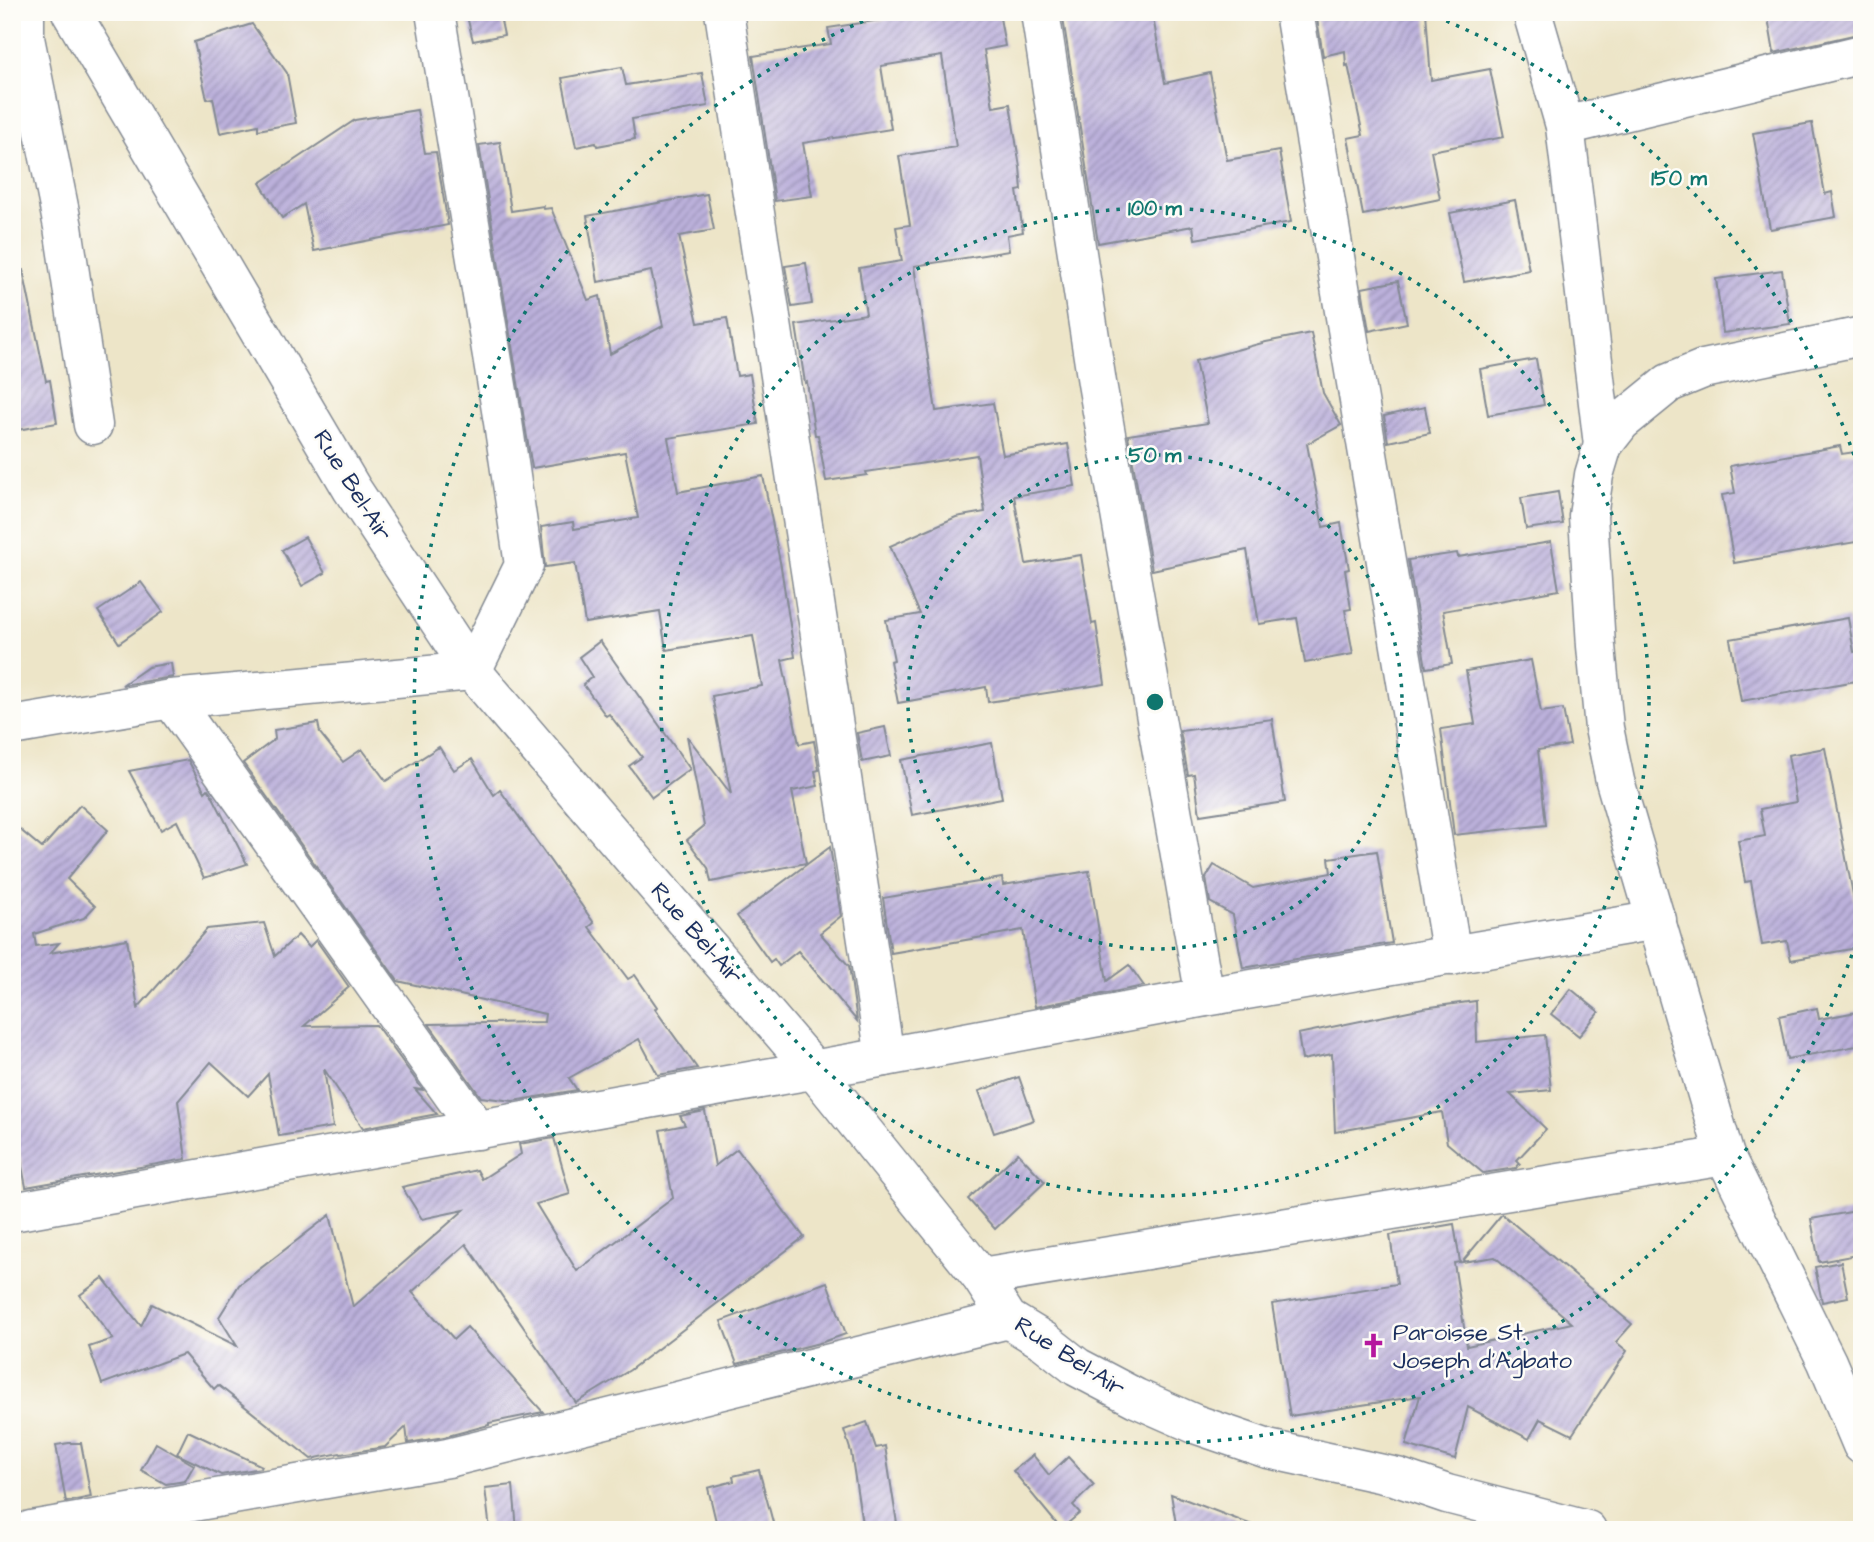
<svg xmlns="http://www.w3.org/2000/svg" width="1874" height="1542" font-family="'Architects Daughter',sans-serif">
<style>
.building{fill:url(#building-hatch)}
.lines{fill:none;stroke-linecap:round;stroke-linejoin:round}
.minor-casing{stroke:#848a93;stroke-width:41}
.major-casing{stroke:#848a93;stroke-width:41}
.minor{stroke:#fff;stroke-width:38}
.major{stroke:#fff;stroke-width:38}
.ring{fill:none;stroke:#0f766e;stroke-width:3.5;stroke-dasharray:3.5 7}
.labels{text-anchor:middle;stroke-width:5;stroke-linejoin:round;paint-order:stroke}
.street-label{font-size:24px;fill:#1b2f5e;stroke:#fdfcf7}
.poi-label{font-size:24px;fill:#1b2f5e;stroke:#fdfcf7;text-anchor:start}
.centre{fill:#0f766e;stroke:#fdfcf7;stroke-width:3.5}
.ring-label{font-size:21px;text-anchor:middle;font-weight:bold;fill:#0f766e;stroke:#fdfcf7;stroke-width:5;stroke-linejoin:round;paint-order:stroke}
</style>
<defs>
<pattern id="building-hatch" width="6" height="6" patternUnits="userSpaceOnUse" patternTransform="scale(1.75)"><rect width="6" height="6" fill="#bcb1db"/><path d="M-1 1l2-2M0 6l6-6M5 7l2-2" fill="none" stroke="#9890b5"/></pattern>
</defs>
<rect width="100%" height="100%" fill="#fdfcf7"/>
<filter id="ink" filterUnits="userSpaceOnUse"><feTurbulence type="fractalNoise" baseFrequency=".0143" numOctaves="2"/><feDisplacementMap in="SourceGraphic" scale="14" xChannelSelector="R" yChannelSelector="G"/><feConvolveMatrix kernelMatrix="1 2 1 2 8 2 1 2 1" color-interpolation-filters="sRGB"/></filter>
<filter id="wash" filterUnits="userSpaceOnUse"><feTurbulence type="fractalNoise" baseFrequency=".00686" numOctaves="4" result="noise"/><feDisplacementMap in="SourceGraphic" scale="28" xChannelSelector="R" yChannelSelector="G"/><feGaussianBlur stdDeviation="1.57" result="paint"/><feColorMatrix in="noise" values="0 0 0 0 0 0 0 0 0 0 0 0 0 0 0 0 0 1.4 0 .05"/><feComposite in="paint" operator="in"/></filter>
<g filter="url(#wash)">
<rect width="100%" height="100%" fill="#ede5c8"/>
<g id="blocks">
<!-- building -->
<g class="building">
<path d="M466,12H499L504,35L473,41Z"/>
<path d="M933,12H999L1005,46L984,50L993,107L1010,104L1020,167L1022,190L1017,191L1023,232L1007,235L1009,251L914,266L936,411L993,403L1003,455L1068,444L1075,486L1014,496L1026,564L1081,555L1092,624L1096,623L1105,684L988,702L986,687L898,703L890,661L894,660L886,620L920,614L890,546L956,517L985,512L977,455L866,472L867,475L826,481L818,435H815L807,382L805,383L796,325L866,314L859,268L902,261L896,227L910,225L899,156L956,147L942,56L881,66L891,129L803,143L812,196L775,201L753,56L831,44L828,28Z"/>
<path d="M1062,12H1152L1165,83L1210,73L1227,160L1279,151L1291,222L1195,239L1193,226L1098,243Z"/>
<path d="M1316,12H1426L1431,80L1490,69L1504,137L1431,151L1440,199L1363,215L1348,138L1363,135L1348,65L1346,66L1345,51L1323,56Z"/>
<path d="M1767,12H1862V33L1774,53Z"/>
<path d="M252,24L287,73L296,123L258,130V125L220,133L213,98L207,99L194,42Z"/>
<path d="M622,67L626,85L702,73L708,106L632,119L635,139L597,146L596,143L576,147L562,78Z"/>
<path d="M417,110L425,153L436,152L448,225L314,251L304,204L282,218L260,183L355,120Z"/>
<path d="M1812,123L1825,194L1832,192L1836,217L1770,229L1753,133Z"/>
<path d="M500,142L511,211L543,206L544,209L551,208L588,300L600,296L610,354L663,326L651,271L598,282L587,216L707,194L714,230L679,236L698,323L727,318L737,376L750,374L758,424L668,438L678,492L763,476L781,567L795,657L782,660L799,744L814,741L819,770L815,771L818,786L792,791L806,863L711,882L708,868L687,840L704,826L687,736L731,794L712,696L762,686L753,636L666,650L660,611L585,623L575,563L545,567L541,527L573,522L574,529L638,518L625,452L532,468L479,145Z"/>
<path d="M1515,200L1529,270L1464,282L1450,213Z"/>
<path d="M806,263L812,304L792,307L785,266Z"/>
<path d="M23,270L46,381L50,380L57,423L12,431V271Z"/>
<path d="M1782,270L1790,324L1723,333L1716,279Z"/>
<path d="M1398,281L1407,323L1369,331L1362,288Z"/>
<path d="M1311,333L1323,393L1341,425L1307,444L1323,527L1341,523L1349,569L1345,570L1351,609L1345,610L1353,654L1305,663L1297,618L1259,624L1247,550L1152,570L1128,435L1208,423L1195,361L1266,342Z"/>
<path d="M1536,359L1544,405L1488,415L1480,369Z"/>
<path d="M1425,407L1430,433L1388,442L1384,416Z"/>
<path d="M1840,446L1842,454L1862,451V541L1734,563L1722,495L1735,493L1730,466Z"/>
<path d="M1558,492L1563,524L1526,529L1521,498Z"/>
<path d="M305,537L325,573L302,586L282,550Z"/>
<path d="M1551,542L1559,590L1443,611L1452,664L1426,668L1408,560L1457,553L1458,557Z"/>
<path d="M141,582L163,612L119,643L98,611Z"/>
<path d="M1848,618L1854,652L1862,650V680L1741,701L1730,639Z"/>
<path d="M600,641L690,769L652,797L629,766L642,757L609,714L606,716L583,684L592,677L579,657Z"/>
<path d="M1531,660L1541,712L1563,709L1570,745L1538,750L1546,825L1454,835L1441,729L1475,724L1466,671Z"/>
<path d="M171,663L173,677L122,685L148,667Z"/>
<path d="M1272,719L1285,802L1200,815L1194,774L1188,775L1180,731Z"/>
<path d="M318,723L320,733L343,762L362,749L386,781L439,747L454,770L472,759L494,795L500,790L594,923L589,927L628,979L635,975L657,1007L655,1009L697,1068L658,1075L639,1039L569,1078L577,1090L513,1101L481,1097L429,1024L544,1022L545,1014L398,981L243,763L275,739L274,730Z"/>
<path d="M885,727L891,756L862,762L857,733Z"/>
<path d="M992,743L1002,798L912,815L901,760Z"/>
<path d="M1825,748L1854,900L1862,899V947L1791,960L1787,941L1762,945L1751,881L1745,882L1738,841L1765,836L1760,809L1796,802L1788,755Z"/>
<path d="M188,760L205,792L208,789L211,793L247,864L204,878L177,821L161,830L129,771Z"/>
<path d="M80,805L108,830L67,879L95,906L84,918L34,934L36,946L59,943L50,953L127,939L138,1008L207,929L264,923L275,956L298,935L309,947L316,940L349,987L304,1026L376,1025L423,1090L415,1089L437,1114L363,1128L324,1069L333,1127L279,1136L268,1074L248,1096L211,1062L178,1101L186,1159L26,1187L12,1115V823L42,848Z"/>
<path d="M830,847L841,916L820,933L849,966L857,1021L798,951L779,966L774,959L770,962L737,916Z"/>
<path d="M1377,851L1392,943L1243,968L1233,915L1210,902L1206,878L1214,865L1253,888L1331,873L1329,858Z"/>
<path d="M1089,871L1107,981L1129,965L1144,986L1035,1007L1023,930L891,953L883,898L1002,878L1003,885Z"/>
<path d="M1571,989L1599,1012L1579,1036L1551,1014Z"/>
<path d="M1476,1001L1477,1042L1545,1035L1551,1090L1510,1094L1546,1129L1517,1160L1520,1163L1516,1168L1483,1173L1447,1143L1442,1112L1335,1132L1332,1054L1302,1060L1298,1034L1423,1008Z"/>
<path d="M1817,1008L1819,1019L1862,1011V1045L1787,1059L1779,1016Z"/>
<path d="M1019,1077L1034,1120L994,1133L979,1091Z"/>
<path d="M705,1111L715,1166L737,1149L804,1237L630,1370L576,1403L466,1244L412,1292L454,1339L467,1327L543,1412L489,1423V1425L444,1437L408,1443L406,1427L385,1447L341,1454L340,1453L311,1459L218,1385L214,1389L184,1354L102,1384L89,1347L113,1339L80,1295L103,1278L141,1326L152,1304L237,1346L219,1317L239,1285L330,1215L353,1307L464,1210L422,1219L402,1187L477,1170L482,1179L521,1154L519,1144L554,1138L570,1194L536,1204L577,1271L673,1198L660,1130L685,1125L680,1116Z"/>
<path d="M1018,1153L1045,1182L995,1229L968,1199Z"/>
<path d="M1862,1210V1254L1819,1262L1811,1219Z"/>
<path d="M1502,1214L1632,1324L1616,1342L1627,1351L1572,1435L1540,1419L1529,1439L1468,1407L1455,1459L1406,1445L1420,1396L1290,1416L1272,1304L1397,1284L1390,1235L1454,1224L1460,1262L1454,1263L1467,1346L1572,1323L1495,1257L1462,1262Z"/>
<path d="M1841,1262L1848,1297L1822,1302L1815,1267Z"/>
<path d="M827,1282L846,1334L823,1342L737,1364L721,1321Z"/>
<path d="M867,1422L876,1448L885,1446L898,1530H863L851,1452L844,1430Z"/>
<path d="M188,1431L262,1466L261,1468L221,1475L177,1454Z"/>
<path d="M69,1443H81L91,1497L66,1502L56,1445Z"/>
<path d="M156,1443L194,1465L185,1481L166,1484L141,1470Z"/>
<path d="M1033,1455L1049,1475L1068,1457L1094,1485L1073,1505L1080,1513L1061,1529L1013,1471Z"/>
<path d="M759,1470L775,1530H718L708,1488L734,1481L733,1476Z"/>
<path d="M513,1485L517,1530H490L485,1488Z"/>
<path d="M1171,1494L1260,1528L1259,1530H1177Z"/>
</g>
</g>
</g>
<g filter="url(#ink)">
<use href="#blocks" fill-opacity="0" stroke="#848a93" stroke-width="2"/>
<g class="lines">
<defs>
<g id="minor">
<path d="M25,12V38L63,227L93,425"/>
<path d="M724,12L885,1057"/>
<path d="M1040,12L1097,383L1205,997"/>
<path d="M1294,12L1452,956"/>
<path d="M1532,12L1565,126L1603,445"/>
<path d="M1565,126L1862,54"/>
<path d="M1862,336L1703,369L1669,383L1621,422L1603,445L1594,475L1588,516L1596,646L1604,728L1615,781L1725,1156L1827,1362L1862,1445"/>
<path d="M171,699L478,1130"/>
<path d="M12,726L171,699L472,671L524,565L503,422L435,12"/>
<path d="M12,1212L885,1057L1205,997L1657,920"/>
<path d="M981,1277L1725,1156"/>
<path d="M31,1530L448,1458L1008,1319"/>
</g>
<path id="major" d="M71,12L352,489L472,671L814,1070L981,1277L1008,1319L1044,1341L1077,1367L1136,1398L1195,1424L1268,1449L1397,1477L1447,1494L1587,1530"/>
</defs>
<!-- minor casing -->
<use href="#minor" class="minor-casing"/>
<!-- major casing -->
<use href="#major" class="major-casing"/>
<!-- minor -->
<use href="#minor" class="minor"/>
<!-- major -->
<use href="#major" class="major"/>
</g>
</g>
<!-- distance rings -->
<g class="ring">
<circle cx="1155" cy="702" r="247"/>
<circle cx="1155" cy="702" r="494"/>
<path d="M1862 925A741 741 0 1 1 883 13M1427 13A741 741 0 0 1 1862 479"/>
</g>
<!-- icons -->
<defs>
<symbol id="church-bare" viewBox="-9 -9 18 18"><path d="M-1.2-6h2.4v3.5h3.3v2.4h-3.3V6h-2.4V-.1h-3.3v-2.4h3.3Z" fill="#b5179e" stroke="#fdfcf7" stroke-width="2.5" paint-order="stroke"/></symbol>
</defs>
<g fill-rule="evenodd">
<use href="#church-bare" x="1356" y="1328" width="35" height="35"/>
</g>
<g class="labels">
<!-- street labels -->
<g class="street-label">
<text transform="translate(353 485) rotate(58)" y="8">Rue Bel-Air</text>
<text transform="translate(697 933) rotate(49)" y="8">Rue Bel-Air</text>
<text transform="translate(1070 1356) rotate(33)" y="8">Rue Bel-Air</text>
</g>
<!-- poi labels -->
<g class="poi-label">
<text x="1393" y="1340">Paroisse St.<tspan x="1393" dy="28">Joseph d'Agbato</tspan></text>
</g>
</g>
<circle cx="1155" cy="702" r="10" class="centre"/>
<g class="ring-label">
<text x="1679" y="185">150 m</text>
<text x="1155" y="215">100 m</text>
<text x="1155" y="462">50 m</text>
</g>
<!-- margin -->
<rect width="1874" height="1542" fill="none" stroke="#fdfcf7" stroke-width="42"/>
</svg>
